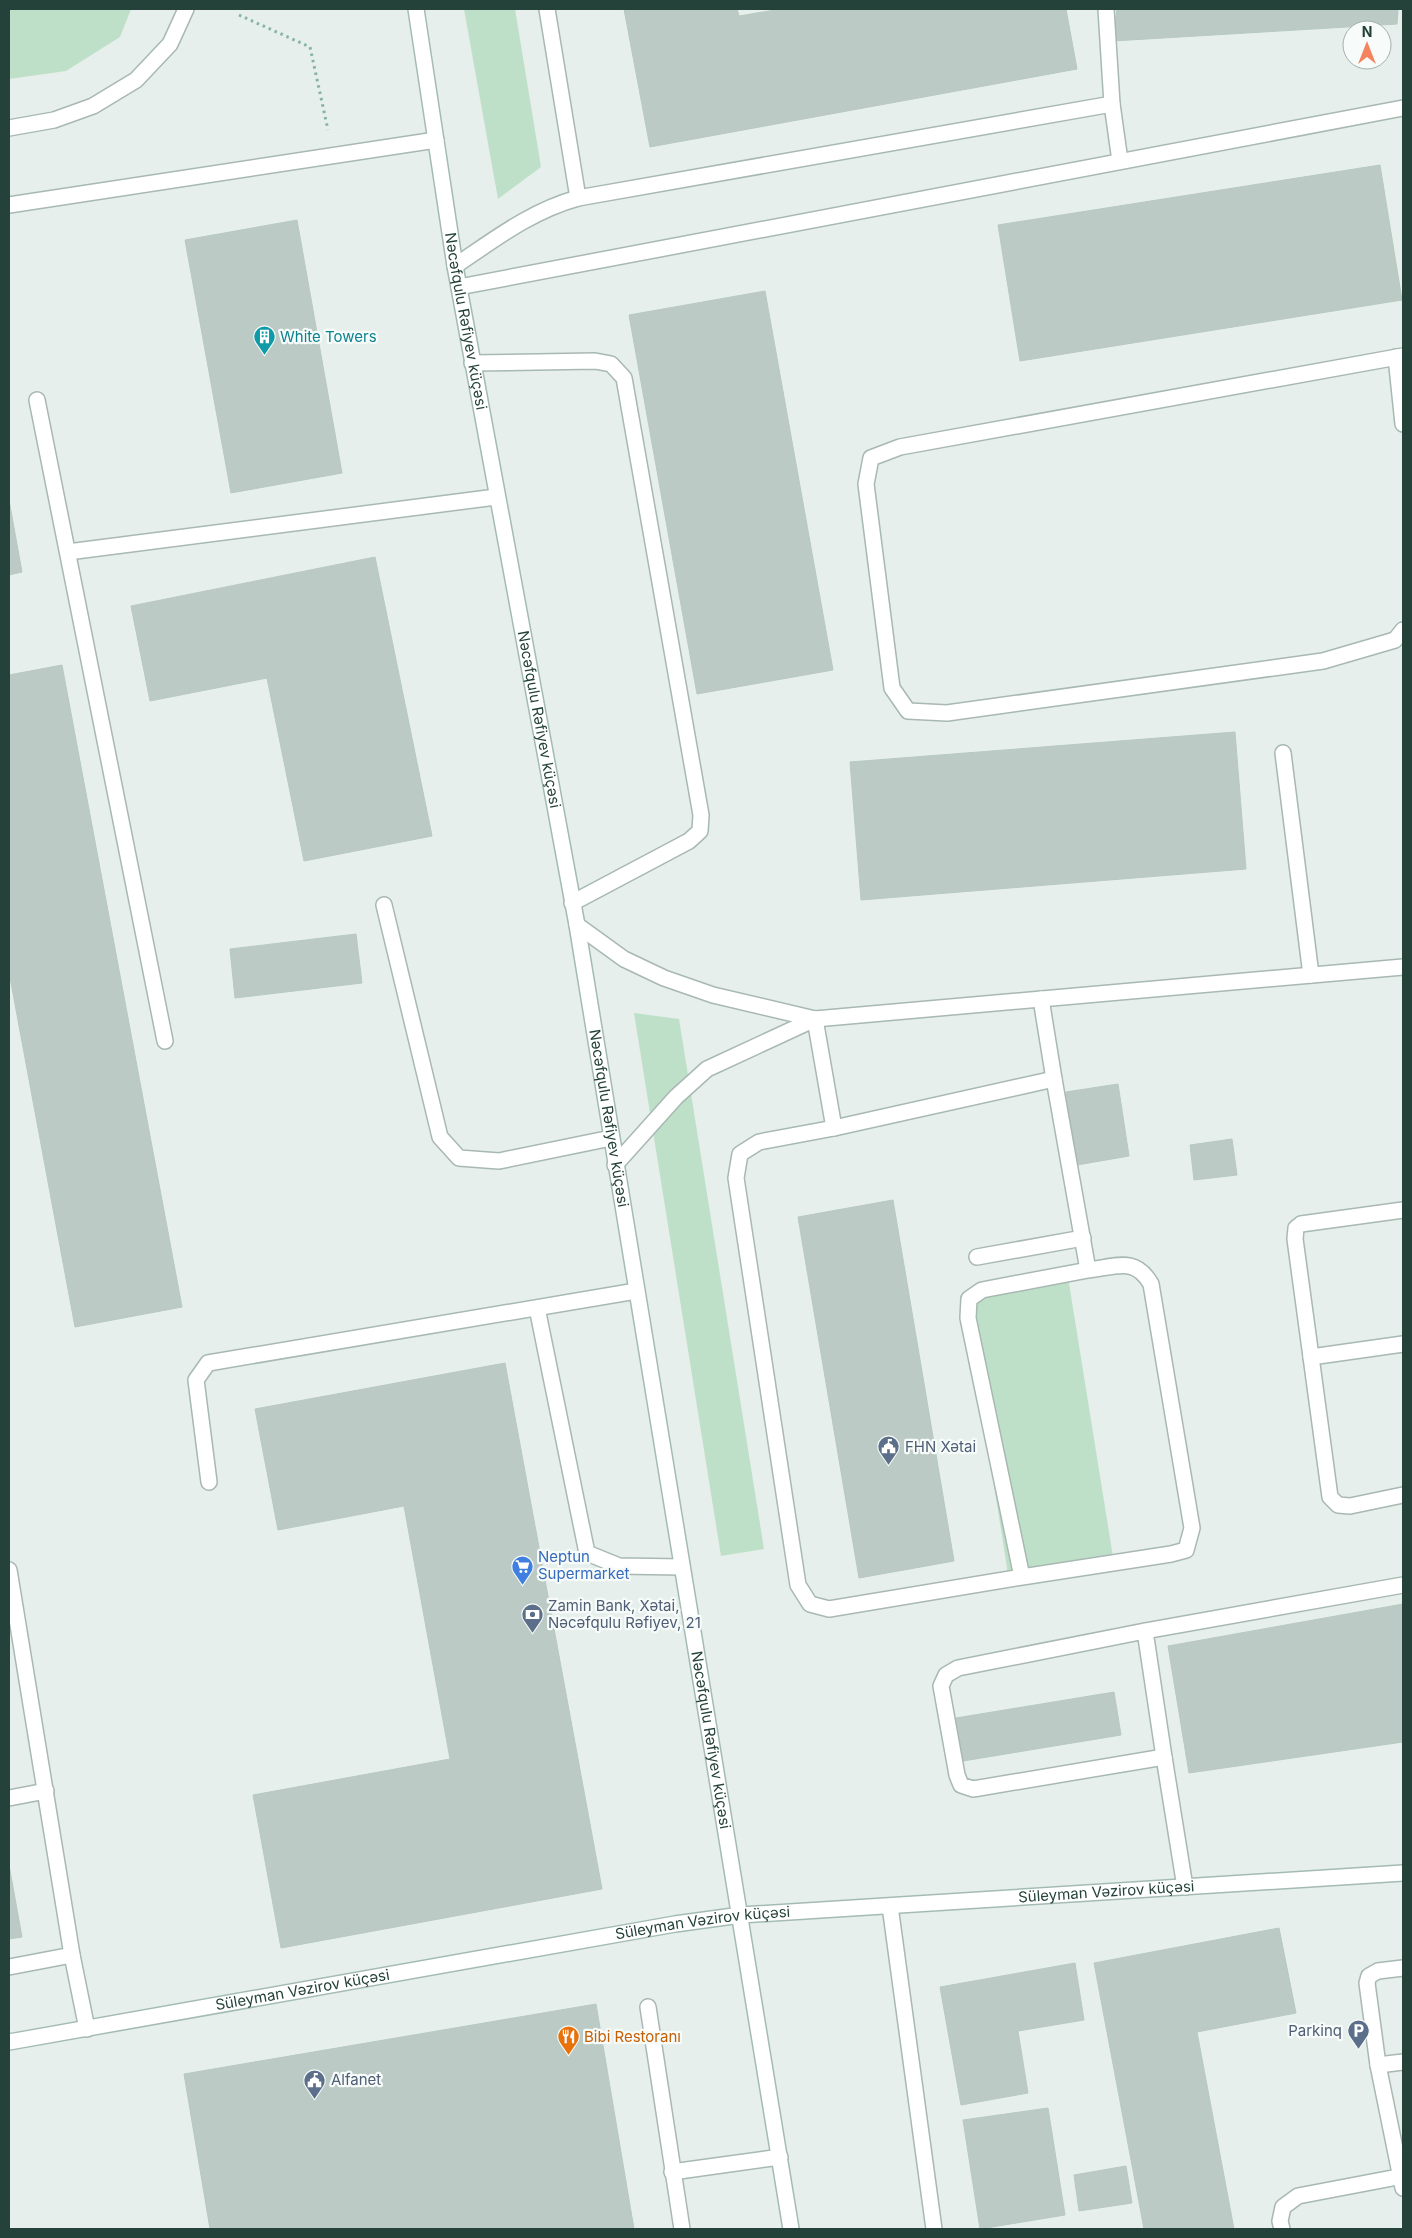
<svg xmlns="http://www.w3.org/2000/svg" width="1412" height="2238" font-family="Inter,sans-serif">
<style>
.green{fill:#bfe0c8}
.building{fill:#bbcac4;stroke:#b8c9c2}
.lines{fill:none;stroke-linecap:round;stroke-linejoin:round}
.lane-casing{stroke:#a8b8b2;stroke-width:18}
.street-casing{stroke:#a8b8b2;stroke-width:18}
.secondary-casing{stroke:#a4bbb3;stroke-width:18}
.path{stroke:#86b3a5;stroke-width:3;stroke-dasharray:2.5 4;stroke-linecap:butt}
.lane{stroke:#fff;stroke-width:15}
.street{stroke:#fff;stroke-width:15}
.secondary{stroke:#fff;stroke-width:15}
.labels{text-anchor:middle;stroke-width:4.5;stroke-linejoin:round;paint-order:stroke}
.street-label{font-size:15px;fill:#24423a;stroke:#f7fbf9}
.culture-label{font-size:15px;fill:#0d838f;stroke:#f7fbf9;text-anchor:start}
.service-label{font-size:15px;fill:#4e5e75;stroke:#f7fbf9;text-anchor:start}
.shop-label{font-size:15px;fill:#366cbe;stroke:#f7fbf9;text-anchor:start}
.food-label{font-size:15px;fill:#c56008;stroke:#f7fbf9;text-anchor:start}
</style>
<rect width="100%" height="100%" fill="#e6efeb"/>
<!-- green -->
<g class="green">
<path d="M9,9H131L120,37L66,71L9,79Z"/>
<path d="M464,9H515L541,167L498,199Z"/>
<path d="M634,1013L679,1019L764,1549L721,1556Z"/>
<path d="M1068,1277L1113,1557L1008,1574L964,1294Z"/>
</g>
<!-- building -->
<g class="building">
<path d="M624,9H737L739,16L781,9H1066L1077,69L650,147Z"/>
<path d="M1117,9H1398L1397,24L1113,41Z"/>
<path d="M1380,165L1402,300L1020,361L998,225Z"/>
<path d="M297,220L342,473L231,493L185,240Z"/>
<path d="M765,291L833,670L697,694L629,315Z"/>
<path d="M9,500L22,572L9,575Z"/>
<path d="M375,557L432,836L304,861L267,678L150,701L131,606Z"/>
<path d="M62,665L182,1307L75,1327L9,972V675Z"/>
<path d="M1235,732L1246,869L861,900L850,762Z"/>
<path d="M356,934L362,983L235,998L230,949Z"/>
<path d="M1118,1084L1129,1156L1077,1165L1066,1092Z"/>
<path d="M1232,1139L1237,1175L1194,1180L1190,1145Z"/>
<path d="M893,1200L954,1561L859,1578L798,1217Z"/>
<path d="M505,1363L602,1889L281,1948L253,1795L450,1759L404,1506L278,1530L255,1409Z"/>
<path d="M1403,1604V1742L1189,1773L1168,1646Z"/>
<path d="M1114,1692L1121,1735L957,1762L950,1719Z"/>
<path d="M9,1865L22,1937L9,1939Z"/>
<path d="M1279,1928L1296,2013L1197,2032L1234,2229H1144L1094,1963Z"/>
<path d="M1075,1963L1084,2020L1018,2031L1028,2093L961,2105L940,1987Z"/>
<path d="M596,2004L634,2229H210L184,2074Z"/>
<path d="M1048,2108L1065,2215L980,2229L963,2120Z"/>
<path d="M1126,2166L1132,2203L1079,2211L1074,2175Z"/>
</g>
<g class="lines">
<defs>
<g id="lane">
<path d="M547,9L578,198"/>
<path d="M1112,104L1120,161"/>
<path d="M9,128L54,120L93,106L136,80L170,44L186,9"/>
<path d="M9,205L436,140"/>
<path d="M455,266C495,239 531,211 578,198L1112,104L1106,9"/>
<path d="M1403,356L900,447L871,458L866,484L892,688L908,711L947,713L1323,661L1395,640L1403,630"/>
<path d="M1396,357L1403,424"/>
<path d="M472,363L595,361L611,364L624,378L701,815L700,831L689,841L572,903"/>
<path d="M37,400L165,1041"/>
<path d="M68,552L496,497"/>
<path d="M1283,753L1311,975"/>
<path d="M384,905L440,1137L459,1158L499,1161L611,1138"/>
<path d="M1041,999L1054,1079"/>
<path d="M815,1019L834,1128"/>
<path d="M1403,1210L1301,1224L1296,1228L1295,1239L1330,1497L1338,1505L1350,1506L1403,1495"/>
<path d="M977,1257L1083,1238"/>
<path d="M537,1308L587,1553L619,1566L682,1567"/>
<path d="M1311,1357L1403,1344"/>
<path d="M209,1482L196,1380L208,1363L636,1291"/>
<path d="M9,1570L72,1955L87,2029"/>
<path d="M1022,1577L1171,1554L1186,1550L1192,1528L1151,1284C1135,1256 1116,1267 1088,1270L1054,1079L834,1128L759,1142L740,1154L736,1178L798,1585L810,1604L829,1609L1022,1577L968,1318L969,1299L982,1290L1088,1270"/>
<path d="M1145,1631L1164,1757L973,1789L961,1785L957,1775L941,1686L946,1675L958,1668L1145,1631L1403,1585"/>
<path d="M1164,1757L1185,1887"/>
<path d="M9,1798L46,1791"/>
<path d="M890,1906L934,2229"/>
<path d="M9,1967L72,1955"/>
<path d="M1403,1968L1378,1971L1369,1976L1367,1983L1378,2065L1403,2188"/>
<path d="M648,2007L682,2229"/>
<path d="M1378,2065L1403,2062"/>
<path d="M672,2172L780,2157"/>
<path d="M1282,2229L1280,2221L1283,2207L1298,2196L1403,2176"/>
</g>
<g id="street">
<path d="M459,287L1403,108"/>
<path d="M577,925L624,959L664,978L713,995L815,1019L1403,967"/>
<path d="M615,1165L676,1097L707,1069L815,1019"/>
</g>
<g id="secondary">
<path id="s1" d="M416,9L455,266L577,925L791,2229"/>
<path id="s2" d="M9,2042L675,1924L741,1915L1403,1873"/>
</g>
</defs>
<!-- lane casing -->
<use href="#lane" class="lane-casing"/>
<!-- street casing -->
<use href="#street" class="street-casing"/>
<!-- secondary casing -->
<use href="#secondary" class="secondary-casing"/>
<!-- path -->
<path class="path" d="M239,15L310,47L328,130"/>
<!-- lane -->
<use href="#lane" class="lane"/>
<!-- street -->
<use href="#street" class="street"/>
<!-- secondary -->
<use href="#secondary" class="secondary"/>
</g>
<!-- icons -->
<defs>
<symbol id="building-pin" viewBox="-11 -11 22 30"><path d="M0 17L-7.5 6A9.5 9.5 0 1 1 7.5 6Z" fill="#0f9aa8" stroke="#f7fbf9"/><path d="M-4-6H4V6H1V3H-1V6H-4ZM-2.5-4.3h1.7v1.8h-1.7ZM.8-4.3h1.7v1.8H.8ZM-2.5-1h1.7V.8h-1.7ZM.8-1h1.7V.8H.8Z" fill="#fff"/></symbol>
<symbol id="civic-pin" viewBox="-11 -11 22 30"><path d="M0 17L-7.5 6A9.5 9.5 0 1 1 7.5 6Z" fill="#5c6f8a" stroke="#f7fbf9"/><path d="M-.6-6.5H3V-4.5H.6V-3L4-1V1h2V6H-6V1h2V-1L-.6-3ZM-1.2 2.5V6h2.4V2.5Z" fill="#fff"/></symbol>
<symbol id="supermarket-pin" viewBox="-11 -11 22 30"><path d="M0 17L-7.5 6A9.5 9.5 0 1 1 7.5 6Z" fill="#3f7fe0" stroke="#f7fbf9"/><path d="M-6-5.5h2.5l.6 2H6L4.5 2H-2.5L-4.4-4H-6ZM-1.5 3.2a1.3 1.3 0 1 0 .1 0ZM3 3.2a1.3 1.3 0 1 0 .1 0Z" fill="#fff"/></symbol>
<symbol id="bank-pin" viewBox="-11 -11 22 30"><path d="M0 17L-7.5 6A9.5 9.5 0 1 1 7.5 6Z" fill="#5c6f8a" stroke="#f7fbf9"/><path d="M-6-4H6V4H-6ZM0-2.3a2.3 2.3 0 1 0 0 4.6a2.3 2.3 0 1 0 0-4.6Z" fill="#fff"/></symbol>
<symbol id="parking-pin" viewBox="-11 -11 22 30"><path d="M0 17L-7.5 6A9.5 9.5 0 1 1 7.5 6Z" fill="#5c6f8a" stroke="#f7fbf9"/><path d="M-3.5-5.5H1a3.5 3.5 0 0 1 0 7H-1V5.5H-3.5ZM-1-3.4V-.6H.8a1.4 1.4 0 0 0 0-2.8Z" fill="#fff"/></symbol>
<symbol id="restaurant-pin" viewBox="-11 -11 22 30"><path d="M0 17L-7.5 6A9.5 9.5 0 1 1 7.5 6Z" fill="#e8710a" stroke="#f7fbf9"/><path d="M-5-6h1v4h1v-4h1v4h1v-4h1v5L-1.5 .5V6h-2V.5L-5-1ZM5-6V6H3V1.5H1.5Q1.5-4 5-6Z" fill="#fff"/></symbol>
</defs>
<g fill-rule="evenodd">
<use href="#building-pin" x="252" y="324" width="25" height="34"/>
<use href="#civic-pin" x="876" y="1434" width="25" height="34"/>
<use href="#supermarket-pin" x="510" y="1554" width="25" height="34"/>
<use href="#bank-pin" x="520" y="1602" width="25" height="34"/>
<use href="#parking-pin" x="1346" y="2018" width="25" height="34"/>
<use href="#restaurant-pin" x="556" y="2024" width="25" height="34"/>
<use href="#civic-pin" x="302" y="2068" width="25" height="34"/>
</g>
<g class="labels">
<!-- street labels -->
<g class="street-label">
<text dy="5" stroke="none"><textPath href="#s1" startOffset="316">Nəcəfqulu Rəfiyev küçəsi</textPath></text>
<text dy="5" stroke="none"><textPath href="#s1" startOffset="721">Nəcəfqulu Rəfiyev küçəsi</textPath></text>
<text dy="5" stroke="none"><textPath href="#s1" startOffset="1126">Nəcəfqulu Rəfiyev küçəsi</textPath></text>
<text dy="5" stroke="none"><textPath href="#s1" startOffset="1756">Nəcəfqulu Rəfiyev küçəsi</textPath></text>
<text dy="5" stroke="none"><textPath href="#s2" startOffset="1109">Süleyman Vəzirov küçəsi</textPath></text>
<text dy="5" stroke="none"><textPath href="#s2" startOffset="704">Süleyman Vəzirov küçəsi</textPath></text>
<text dy="5" stroke="none"><textPath href="#s2" startOffset="298">Süleyman Vəzirov küçəsi</textPath></text>
</g>
<!-- culture labels -->
<g class="culture-label">
<text x="280" y="342">White Towers</text>
</g>
<!-- service labels -->
<g class="service-label">
<text x="905" y="1452">FHN Xətai</text>
<text x="548" y="1611">Zamin Bank, Xətai,<tspan x="548" dy="17">Nəcəfqulu Rəfiyev, 21</tspan></text>
<text x="1342" y="2036" text-anchor="end">Parkinq</text>
<text x="331" y="2085">Alfanet</text>
</g>
<!-- shop labels -->
<g class="shop-label">
<text x="538" y="1562">Neptun<tspan x="538" dy="17">Supermarket</tspan></text>
</g>
<!-- food labels -->
<g class="food-label">
<text x="584" y="2042">‌Bibi Restoranı</text>
</g>
</g>
<!-- border -->
<rect width="1412" height="2238" fill="none" stroke="#24423a" stroke-width="20"/>
<!-- north arrow -->
<g transform="translate(1367 45)"><circle r="24" fill="#f7fbf9" stroke="#a3b1ad"/>
<path d="M0-4L9 19L0 12L-9 19Z" fill="#f4845f"/>
<text y="-8" font-size="14" font-weight="bold" text-anchor="middle" fill="#24423a">N</text>
</g>
</svg>
